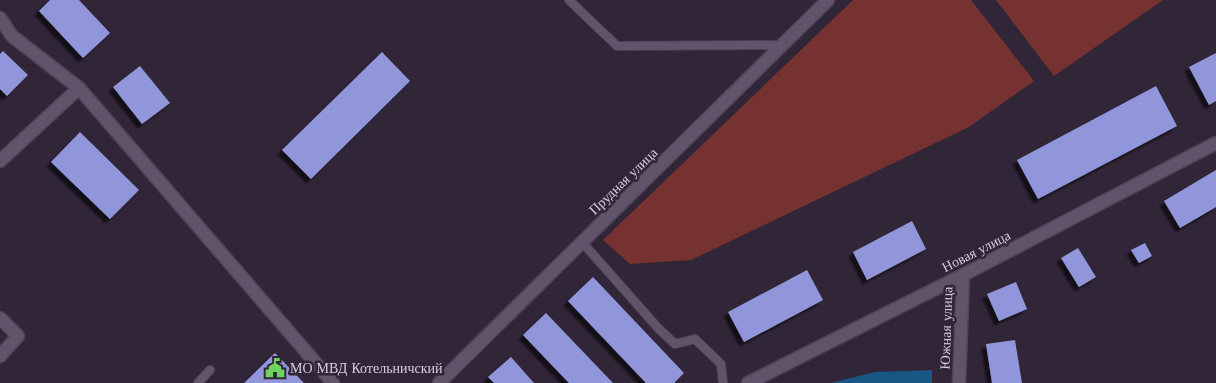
<svg xmlns="http://www.w3.org/2000/svg" width="1216" height="383" font-family="'Libre Baskerville',serif">
<style>
.green{fill:#763231}
.water{fill:#165784}
.building{fill:#9096d9;filter:url(#shadow)}
.lines{fill:none;stroke-linecap:round;stroke-linejoin:round}
.service-casing{stroke:#4e4354;stroke-width:10}
.minor-casing{stroke:#4e4354;stroke-width:15}
.service{stroke:#615369;stroke-width:8}
.minor{stroke:#615369;stroke-width:12}
.labels{text-anchor:middle;stroke-width:5;stroke-linejoin:round;paint-order:stroke}
.street-label{font-size:14px;fill:#d6cedb;stroke:#312538}
.poi-label{font-size:14px;fill:#d6cedb;stroke:#312538;text-anchor:start}
</style>
<defs>
<filter id="shadow"><feDropShadow dx="-4.5" dy="4.5" stdDeviation="1" flood-color="#0009"/></filter>
</defs>
<rect width="100%" height="100%" fill="#312538"/>
<!-- green -->
<g class="green">
<path d="M853,0H971L1034,81L969,127L691,260L630,264L603,240Z"/>
<path d="M996,0H1163L1054,76Z"/>
</g>
<!-- water -->
<path class="water" d="M932,370V383H831L875,372Z"/>
<!-- building -->
<g class="building">
<path d="M50,0H79L110,33L83,58L39,11Z"/>
<path d="M3,51L28,75L7,96L0,89V54Z"/>
<path d="M382,52L410,81L311,179L282,150Z"/>
<path d="M1216,53V101L1209,105L1189,67Z"/>
<path d="M140,66L170,103L142,124L113,87Z"/>
<path d="M1156,86L1177,126L1038,199L1017,160Z"/>
<path d="M80,132L139,190L110,219L51,162Z"/>
<path d="M1216,170V207L1180,228L1164,201Z"/>
<path d="M912,221L926,249L867,280L853,252Z"/>
<path d="M1145,243L1152,256L1139,263L1131,250Z"/>
<path d="M1078,248L1096,277L1079,287L1061,258Z"/>
<path d="M807,270L823,300L744,342L728,312Z"/>
<path d="M593,277L684,373L674,383H646L568,301Z"/>
<path d="M1016,282L1027,309L999,321L987,294Z"/>
<path d="M546,313L613,383H569L523,335Z"/>
<path d="M1015,340L1022,383H992L986,344Z"/>
<path d="M275,353L304,383H244Z"/>
<path d="M511,357L534,383H494L488,377Z"/>
</g>
<g class="lines">
<defs>
<g id="service">
<path d="M569,0L617,46L783,45"/>
<path d="M582,242L658,328L675,344L695,339L721,364L723,383"/>
<path d="M198,383L210,370"/>
</g>
<g id="minor">
<path d="M0,18L12,36L79,88L333,383"/>
<path d="M0,161L79,88"/>
<path d="M0,318L18,336L0,356"/>
<path d="M439,383L828,0"/>
<path d="M748,383L963,275L1216,143"/>
<path d="M959,383L963,275"/>
</g>
</defs>
<!-- service casing -->
<use href="#service" class="service-casing"/>
<!-- minor casing -->
<use href="#minor" class="minor-casing"/>
<!-- service -->
<use href="#service" class="service"/>
<!-- minor -->
<use href="#minor" class="minor"/>
</g>
<!-- icons -->
<defs>
<symbol id="civic-bare" viewBox="-9 -9 18 18"><path d="M-.6-6.5H3V-4.5H.6V-3L4-1V1h2V6H-6V1h2V-1L-.6-3ZM-1.2 2.5V6h2.4V2.5Z" fill="#70d35f" stroke="#312538" stroke-width="2.5" paint-order="stroke"/></symbol>
</defs>
<g fill-rule="evenodd">
<use href="#civic-bare" x="261" y="354" width="28" height="28"/>
</g>
<g class="labels">
<!-- street labels -->
<g class="street-label">
<text transform="translate(623 181) rotate(-44)" y="5">Прудная улица</text>
<text transform="translate(976 251) rotate(-27)" y="5">Новая улица</text>
<text transform="translate(946 328) rotate(-88)" y="5">Южная улица</text>
</g>
<!-- poi labels -->
<g class="poi-label">
<text x="290" y="373">МО МВД Котельничский</text>
</g>
</g>
</svg>
